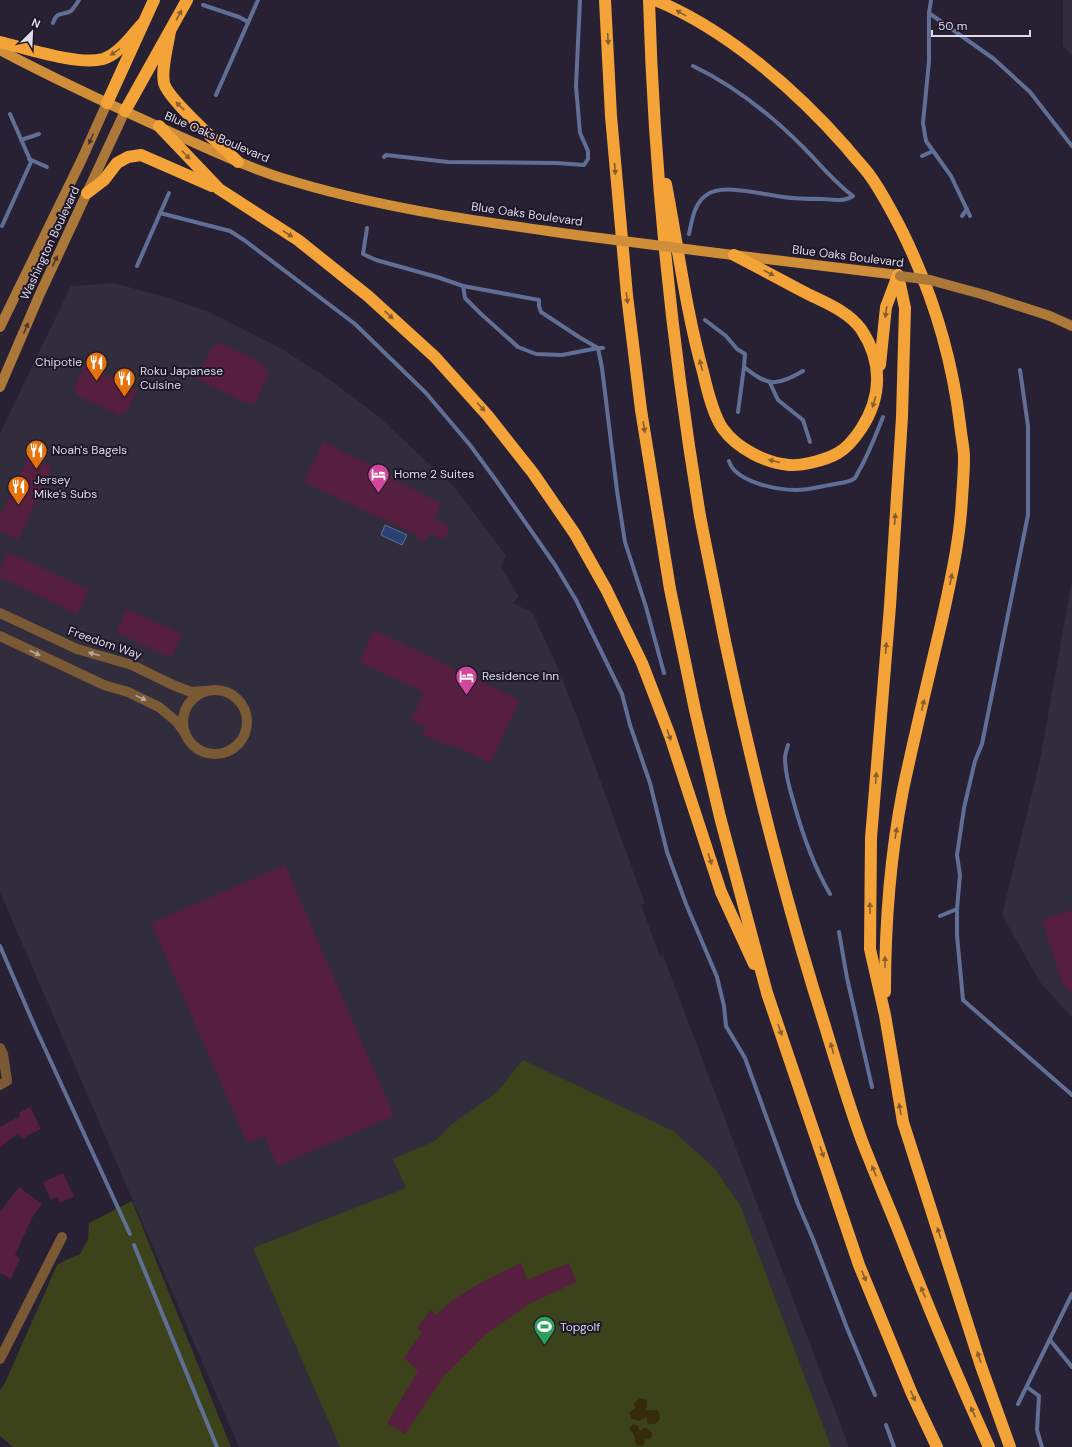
<svg xmlns="http://www.w3.org/2000/svg" width="1072" height="1447" font-family="'DM Sans',sans-serif">
<style>
.commercial{fill:#312d3c}
.green{fill:#3c431b}
.sand{fill:#342b0a}
.water{fill:#2a4173;stroke:#606f96}
.lines{fill:none;stroke-linecap:round;stroke-linejoin:round}
.stream{stroke:#606f96;stroke-width:4}
.building{fill:#561f3f}
.minor{stroke:#7a5a35;stroke-width:10}
.tertiary{stroke:#7a5a35;stroke-width:10}
.secondary{stroke:#ab7839;stroke-width:10}
.primary{stroke:#d18e39;stroke-width:10}
.motorway{stroke:#f3a337;stroke-width:12}
.secondary-bridge{stroke:#ab7839;stroke-width:10}
.primary-bridge{stroke:#d18e39;stroke-width:10}
.oneway{fill:#885d30}
.oneway2{fill:#4f392f}
.oneway3{fill:#b6a7a0}
.labels{text-anchor:middle;stroke-width:4;stroke-linejoin:round;paint-order:stroke}
.street-label{font-size:12px;fill:#dedae7;stroke:#1e1729}
.poi-label{font-size:12px;fill:#dedae7;stroke:#1e1729;text-anchor:start}
</style>
<rect width="100%" height="100%" fill="#282033"/>
<!-- commercial -->
<g class="commercial">
<path d="M1063,0H1072V56L1063,46Z"/>
<path d="M114,283L169,298L209,312L282,349L333,382L378,416L456,489L506,556L501,567L519,597L512,603L532,612L557,666L579,722L645,904L641,905L660,956L663,955L849,1447H239L0,892V433L71,286Z"/>
<path d="M1072,580V1017L1040,982L1002,915L1040,760Z"/>
</g>
<!-- green -->
<g class="green">
<path d="M523,1060L673,1131L714,1168L740,1205L831,1447H340L253,1248L406,1188L393,1159L435,1141L451,1125L496,1093Z"/>
<path d="M132,1201L231,1447H13L0,1436V1390L5,1383L57,1265L66,1260L80,1254L88,1240L89,1223Z"/>
</g>
<!-- sand -->
<g class="sand">
<path d="M640,1398L647,1400V1405L646,1409L647,1410H656L659,1412L660,1419L655,1424H648L646,1417L640,1421L632,1419L629,1413L635,1408L634,1403Z"/>
<path d="M633,1424L638,1426L640,1431L644,1428H647L652,1433V1436L650,1439L645,1438L644,1445L641,1446C633,1445 636,1441 634,1435C633,1433 631,1431 630,1430V1427Z"/>
</g>
<!-- water -->
<path class="water" d="M385,525L407,535L402,545L381,535Z"/>
<g class="lines">
<!-- stream -->
<g class="stream">
<path d="M931,0L929,13V61L923,123L926,141L951,176L970,216"/>
<path d="M203,5L239,17L248,22"/>
<path d="M929,13L994,59L1030,92L1072,146"/>
<path d="M53,23C57,10 63,16 71,11C74,8 77,3 79,0"/>
<path d="M216,95L258,0"/>
<path d="M21,140L39,134"/>
<path d="M922,156L933,151"/>
<path d="M384,157L386,155L448,162L557,163L584,165L588,159V151L580,133L576,86L580,0"/>
<path d="M29,159L47,167"/>
<path d="M160,213L230,231L244,240L355,324L426,393L470,445L495,479L555,565L576,600L622,694L630,725L650,783L667,852L686,904L717,977L724,1006L726,1026L745,1058L798,1204L813,1239L847,1328L875,1395"/>
<path d="M962,216L967,209"/>
<path d="M2,226L31,162L10,114"/>
<path d="M367,228L363,254L376,260L437,277L463,286L539,300V306L541,312L579,337L598,348"/>
<path d="M689,234C692,220 694,205 705,196C721,182 764,195 783,197C796,199 810,199 823,199C833,200 844,202 853,196C833,181 820,164 803,147C771,115 733,85 693,66"/>
<path d="M137,266L169,193"/>
<path d="M463,286L465,298L480,313L518,347L536,354L562,355L598,348"/>
<path d="M705,320L726,336L737,349L745,354L744,367C768,386 776,387 803,371"/>
<path d="M603,348H598L602,368L617,491L625,542L646,607L664,673"/>
<path d="M1020,370L1028,426V515L982,744L975,761L964,808L957,855L960,875L957,909V935L963,1000L1072,1095"/>
<path d="M770,383L778,400L803,420L810,442"/>
<path d="M738,412L744,367"/>
<path d="M729,461C735,482 777,490 796,490C809,490 822,486 835,484C841,483 851,482 855,478C857,475 859,470 861,467C870,451 876,434 883,417"/>
<path d="M788,745C787,749 785,754 785,758C785,771 789,787 793,800C802,833 813,865 830,894"/>
<path d="M940,916L957,909"/>
<path d="M839,932L847,978L872,1087"/>
<path d="M0,946L35,1027L130,1234"/>
<path d="M134,1245L217,1447"/>
<path d="M1050,1340L1072,1367"/>
<path d="M1027,1387L1039,1396L1037,1430L1042,1447"/>
<path d="M1018,1404L1072,1294"/>
<path d="M886,1425L894,1447"/>
</g>
</g>
<!-- building -->
<g class="building">
<path d="M218,342L257,360V362L267,366L265,370L269,372L254,405L246,401L245,403L197,379L213,345L216,347Z"/>
<path d="M85,364L137,390L127,412L123,410L120,416L75,394L77,390L73,389Z"/>
<path d="M323,442L393,476L392,479L441,503L434,519L450,528L444,540L430,533L425,542L415,537L416,535L304,482Z"/>
<path d="M29,456L52,467L18,540L0,531V516Z"/>
<path d="M8,552L89,590L77,614L0,577V569Z"/>
<path d="M127,609L182,634L171,658L116,632Z"/>
<path d="M374,630L520,700L490,763L451,744L450,747L422,734L426,727L411,720L424,692L359,662Z"/>
<path d="M285,865L394,1116L277,1166L264,1136L247,1143L151,923Z"/>
<path d="M1072,910V994L1063,985L1042,920Z"/>
<path d="M30,1107L41,1129L22,1139L18,1133L0,1148V1127L20,1116L19,1113Z"/>
<path d="M63,1173L74,1196L60,1203L57,1197L51,1200L43,1182Z"/>
<path d="M19,1187L42,1204L32,1218L15,1255L20,1258L11,1279L0,1273V1212Z"/>
<path d="M521,1263L527,1280L569,1263L576,1282L529,1304L484,1336L444,1376L405,1434L387,1423L418,1371L404,1358L422,1332L417,1328L431,1310L436,1315L450,1302L480,1283Z"/>
</g>
<g class="lines">
<!-- minor -->
<g class="minor">
<path d="M0,1048L3,1054L7,1081L0,1085"/>
<path d="M0,1359L62,1237"/>
</g>
<!-- tertiary -->
<g class="tertiary">
<path d="M0,613L77,649L132,665L173,685L191,692L204,691"/>
<path d="M0,636L104,685L128,692L159,707L177,722L185,733"/>
<circle cx="215" cy="722" r="32"/>
</g>
<!-- secondary -->
<g class="secondary">
<path d="M985,295L1050,316L1072,326"/>
<path d="M0,327L81,161L107,103"/>
<path d="M0,387L39,296L125,111"/>
</g>
<!-- primary -->
<g class="primary">
<path d="M0,50C58,81 117,108 177,135C211,150 246,167 282,178C378,208 477,221 576,235"/>
<path d="M717,253L898,275"/>
</g>
<!-- motorway -->
<g class="motorway">
<path d="M605,0L611,116L627,295L641,410L670,589L695,710L720,817L767,993L859,1265L912,1394L937,1447"/>
<path d="M649,0C654,173 672,346 700,516C708,558 717,600 725,641C750,759 779,876 814,991C830,1041 844,1092 862,1141C874,1172 887,1202 899,1232C927,1305 957,1376 989,1447"/>
<path d="M655,0C726,29 796,90 846,147C853,156 861,164 868,173C881,190 892,212 902,231C932,292 952,357 960,424C961,436 964,447 964,458C964,471 963,484 962,498C960,539 951,579 942,620C929,676 915,733 903,790C890,857 885,924 885,992"/>
<path d="M170,31C168,46 161,68 164,83C168,100 223,147 238,162"/>
<path d="M0,42C26,48 78,66 103,59C119,54 131,36 142,24"/>
<path d="M107,103L154,0"/>
<path d="M125,111L187,0"/>
<path d="M159,126L219,189L298,240L368,296L435,357L488,416L533,473L575,534L606,589L642,663L670,736L721,892L754,964"/>
<path d="M666,184C678,247 686,311 703,372C707,389 713,415 723,429C737,448 765,463 789,465C802,466 826,460 838,453C847,448 855,438 861,429C882,397 883,362 861,329C847,310 823,302 802,291C780,279 757,267 734,255"/>
<path d="M87,193L104,180L117,163L128,157L141,155L212,186"/>
<path d="M898,275L905,308L902,417L890,606L871,838L870,949L885,1015L903,1122L981,1366L1010,1447"/>
<path d="M880,365L886,307L898,275"/>
</g>
<!-- secondary-bridge -->
<path class="secondary-bridge" d="M900,276L930,280L985,295"/>
<!-- primary-bridge -->
<path class="primary-bridge" d="M576,235L717,253"/>
</g>
<!-- one-way arrows -->
<defs><path id="oneway-solid" d="M-6-.8H1V-3.2L6.5 0L1 3.2V.8H-6Z"/></defs>
<g class="oneway">
<use href="#oneway-solid" transform="translate(681 13) rotate(-151)"/>
<use href="#oneway-solid" transform="translate(179 15) rotate(-61)"/>
<use href="#oneway-solid" transform="translate(608 39) rotate(87)"/>
<use href="#oneway-solid" transform="translate(115 52) rotate(146)"/>
<use href="#oneway-solid" transform="translate(180 106) rotate(-136)"/>
<use href="#oneway-solid" transform="translate(186 155) rotate(46)"/>
<use href="#oneway-solid" transform="translate(615 169) rotate(86)"/>
<use href="#oneway-solid" transform="translate(288 234) rotate(33)"/>
<use href="#oneway-solid" transform="translate(769 273) rotate(28)"/>
<use href="#oneway-solid" transform="translate(627 298) rotate(83)"/>
<use href="#oneway-solid" transform="translate(886 312) rotate(98)"/>
<use href="#oneway-solid" transform="translate(389 315) rotate(43)"/>
<use href="#oneway-solid" transform="translate(701 365) rotate(-105)"/>
<use href="#oneway-solid" transform="translate(874 402) rotate(107)"/>
<use href="#oneway-solid" transform="translate(481 407) rotate(48)"/>
<use href="#oneway-solid" transform="translate(644 427) rotate(81)"/>
<use href="#oneway-solid" transform="translate(774 461) rotate(-166)"/>
<use href="#oneway-solid" transform="translate(895 519) rotate(-86)"/>
<use href="#oneway-solid" transform="translate(951 579) rotate(-79)"/>
<use href="#oneway-solid" transform="translate(886 648) rotate(-86)"/>
<use href="#oneway-solid" transform="translate(923 705) rotate(-77)"/>
<use href="#oneway-solid" transform="translate(669 735) rotate(71)"/>
<use href="#oneway-solid" transform="translate(876 778) rotate(-85)"/>
<use href="#oneway-solid" transform="translate(896 833) rotate(-80)"/>
<use href="#oneway-solid" transform="translate(710 859) rotate(72)"/>
<use href="#oneway-solid" transform="translate(870 908) rotate(-91)"/>
<use href="#oneway-solid" transform="translate(885 962) rotate(-90)"/>
<use href="#oneway-solid" transform="translate(780 1030) rotate(71)"/>
<use href="#oneway-solid" transform="translate(832 1048) rotate(-107)"/>
<use href="#oneway-solid" transform="translate(900 1109) rotate(-100)"/>
<use href="#oneway-solid" transform="translate(822 1152) rotate(71)"/>
<use href="#oneway-solid" transform="translate(874 1171) rotate(-112)"/>
<use href="#oneway-solid" transform="translate(939 1233) rotate(-108)"/>
<use href="#oneway-solid" transform="translate(864 1276) rotate(68)"/>
<use href="#oneway-solid" transform="translate(923 1292) rotate(-112)"/>
<use href="#oneway-solid" transform="translate(979 1357) rotate(-108)"/>
<use href="#oneway-solid" transform="translate(913 1396) rotate(66)"/>
<use href="#oneway-solid" transform="translate(973 1412) rotate(-115)"/>
</g>
<g class="oneway2">
<use href="#oneway-solid" transform="translate(91 139) rotate(114)"/>
<use href="#oneway-solid" transform="translate(55 261) rotate(-65)"/>
<use href="#oneway-solid" transform="translate(26 328) rotate(-67)"/>
</g>
<g class="oneway3">
<use href="#oneway-solid" transform="translate(35 653) rotate(25)"/>
<use href="#oneway-solid" transform="translate(94 654) rotate(-165)"/>
<use href="#oneway-solid" transform="translate(141 698) rotate(26)"/>
</g>
<!-- icons -->
<defs>
<symbol id="restaurant-pin" viewBox="-11 -11 22 30"><path d="M0 17L-7.5 6A9.5 9.5 0 1 1 7.5 6Z" fill="#e8710a" stroke="#1e1729"/><path d="M-5-6h1v4h1v-4h1v4h1v-4h1v5L-1.5 .5V6h-2V.5L-5-1ZM5-6V6H3V1.5H1.5Q1.5-4 5-6Z" fill="#fff"/></symbol>
<symbol id="hotel-pin" viewBox="-11 -11 22 30"><path d="M0 17L-7.5 6A9.5 9.5 0 1 1 7.5 6Z" fill="#d1479c" stroke="#1e1729"/><path d="M-6-4.5h1.5V1H6V5H4.5V3h-9V5H-6ZM-4 0a1.8 1.8 0 1 1 3.6 0ZM.5 0V-2.5h3Q6-2.5 6 0Z" fill="#fff"/></symbol>
<symbol id="stadium-pin" viewBox="-11 -11 22 30"><path d="M0 17L-7.5 6A9.5 9.5 0 1 1 7.5 6Z" fill="#2e9e5b" stroke="#1e1729"/><path d="M0-5a6.5 5 0 1 0 0 10a6.5 5 0 1 0 0-10ZM-3.5-1.8h7v3.6h-7Z" fill="#fff"/></symbol>
</defs>
<g fill-rule="evenodd">
<use href="#restaurant-pin" x="84" y="350" width="25" height="34"/>
<use href="#restaurant-pin" x="112" y="366" width="25" height="34"/>
<use href="#restaurant-pin" x="24" y="438" width="25" height="34"/>
<use href="#hotel-pin" x="366" y="462" width="25" height="34"/>
<use href="#restaurant-pin" x="6" y="474" width="25" height="34"/>
<use href="#hotel-pin" x="454" y="664" width="25" height="34"/>
<use href="#stadium-pin" x="532" y="1314" width="25" height="34"/>
</g>
<g class="labels">
<!-- street labels -->
<g class="street-label">
<text transform="translate(217 137) rotate(23)" y="4">Blue Oaks Boulevard</text>
<text transform="translate(527 214) rotate(8)" y="4">Blue Oaks Boulevard</text>
<text transform="translate(50 243) rotate(-65)" y="4">Washington Boulevard</text>
<text transform="translate(848 256) rotate(7)" y="4">Blue Oaks Boulevard</text>
<text transform="translate(105 643) rotate(19)" y="4">Freedom Way</text>
</g>
<!-- poi labels -->
<g class="poi-label">
<text x="82" y="366" text-anchor="end">Chipotle</text>
<text x="140" y="375">Roku Japanese<tspan x="140" dy="14">Cuisine</tspan></text>
<text x="52" y="454">Noah's Bagels</text>
<text x="394" y="478">Home 2 Suites</text>
<text x="34" y="484">Jersey<tspan x="34" dy="14">Mike's Subs</tspan></text>
<text x="482" y="680">Residence Inn</text>
<text x="560" y="1331">Topgolf</text>
</g>
</g>
<!-- north arrow -->
<g transform="translate(32 32) rotate(24)" stroke="#1e1729" stroke-width="3" paint-order="stroke">
<path d="M0-3L7 15L0 10L-7 15Z" fill="#dedae7"/>
<text y="-6" font-size="11" font-weight="bold" text-anchor="middle" fill="#dedae7">N</text>
</g>
<!-- scale -->
<path d="M932 30v6h98v-6" fill="none" stroke="#dedae7" stroke-width="2"/>
<text x="938" y="30" font-size="12" fill="#dedae7" stroke="#1e1729" stroke-width="3" paint-order="stroke">50 m</text>
</svg>
